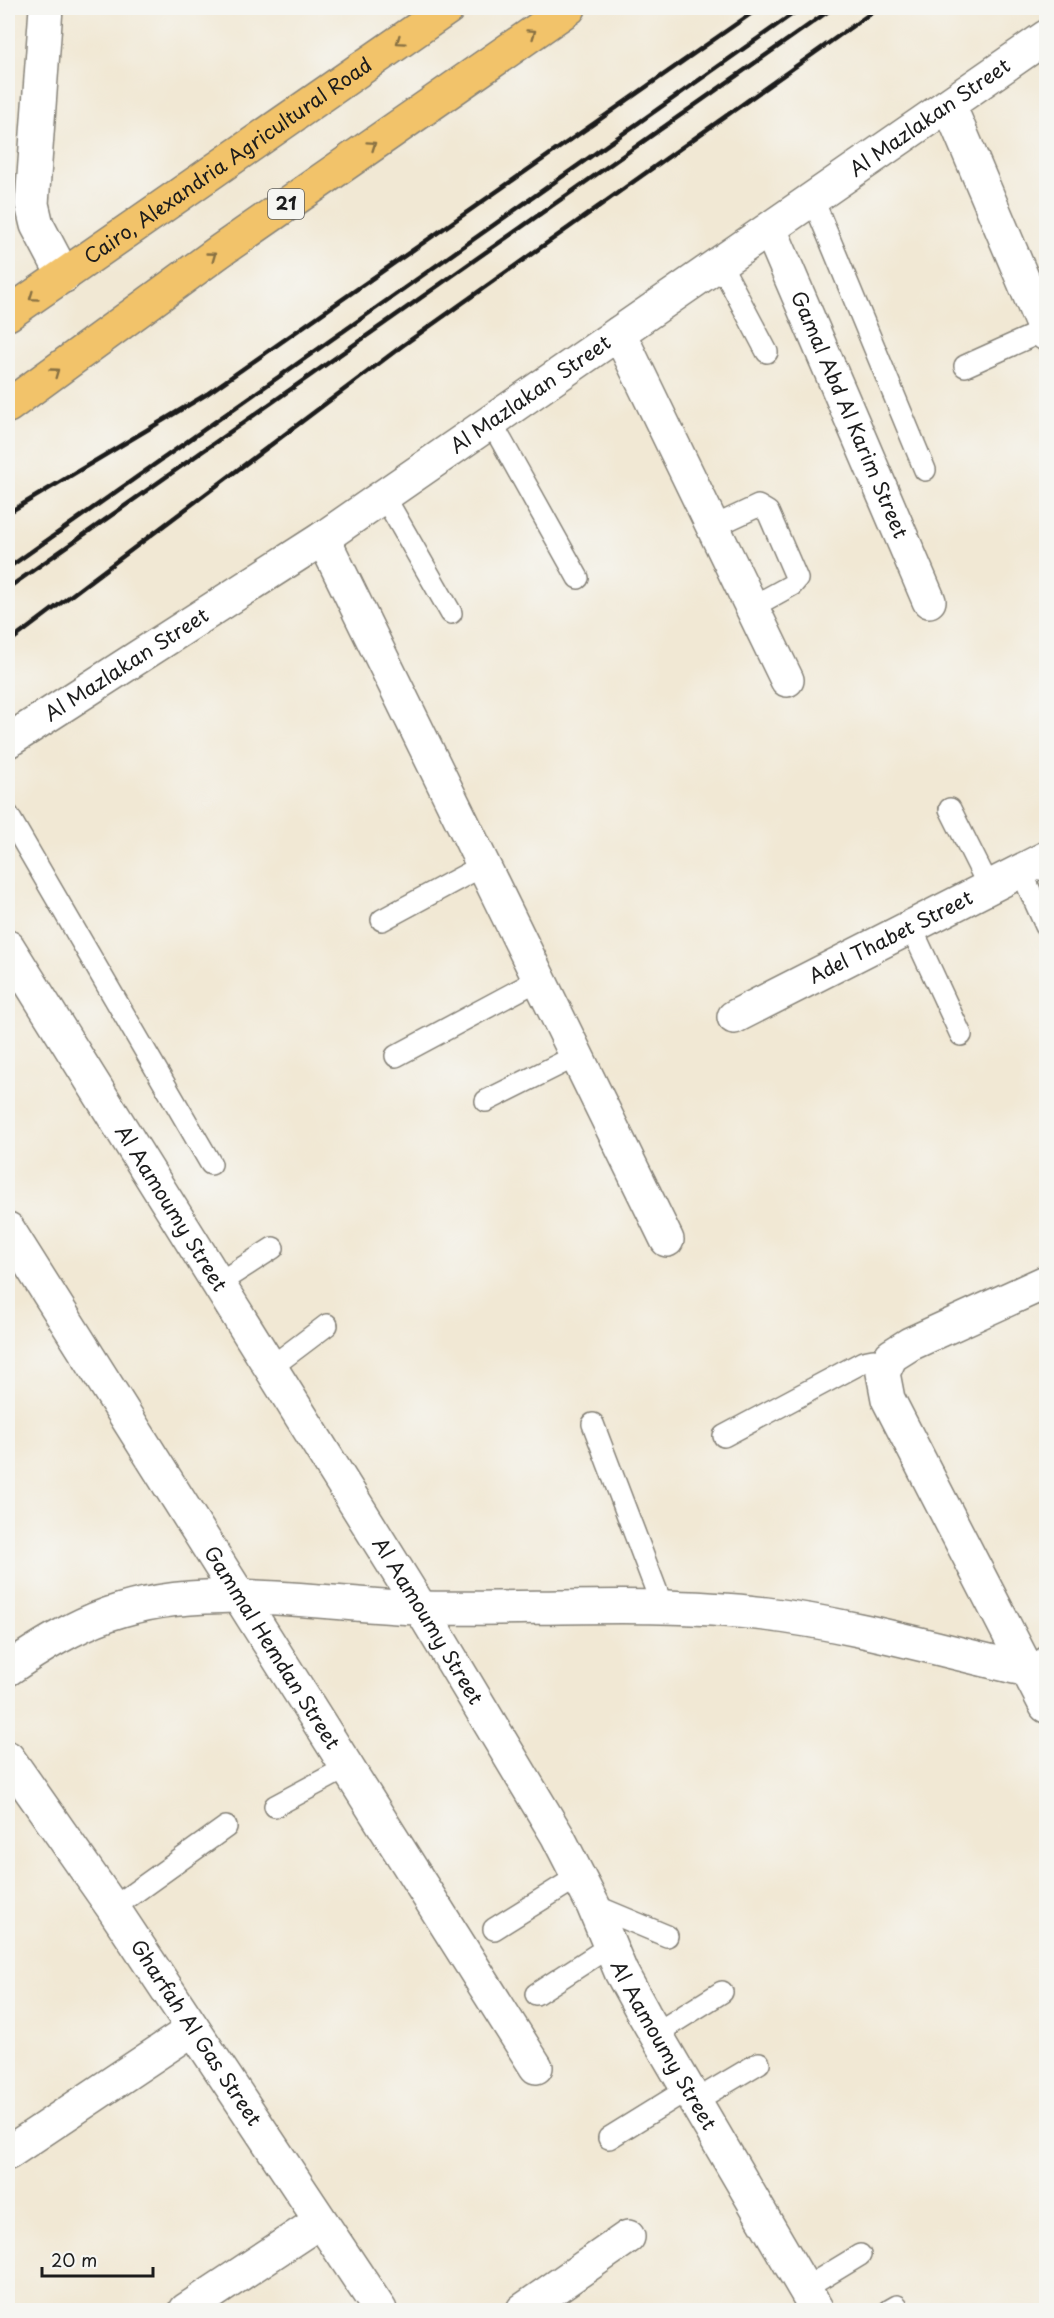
<svg xmlns="http://www.w3.org/2000/svg" width="1054" height="2318" font-family="'Playpen Sans',sans-serif">
<style>
.lines{fill:none;stroke-linecap:round;stroke-linejoin:round}
.service-casing{stroke:#868278;stroke-width:24}
.minor-casing{stroke:#868278;stroke-width:36}
.trunk-casing{stroke:#868278;stroke-width:36}
.service{stroke:#fff;stroke-width:21}
.minor{stroke:#fff;stroke-width:33}
.trunk{stroke:#f2c36a;stroke-width:33}
.rail{stroke:#1c1c1c;stroke-width:4.5}
.oneway{stroke:#877043}
.labels{text-anchor:middle;stroke-width:5;stroke-linejoin:round;paint-order:stroke}
.shield{fill:#f6f6f2;stroke:#5d5d5c;stroke-width:1.5}
.shield-label{font-size:18px;font-weight:bold;fill:#1c1c1c}
.street-label{font-size:20px;fill:#1c1c1c;stroke:#f6f6f2}
</style>
<rect width="100%" height="100%" fill="#f6f6f2"/>
<filter id="ink" filterUnits="userSpaceOnUse"><feTurbulence type="fractalNoise" baseFrequency=".0167" numOctaves="2"/><feDisplacementMap in="SourceGraphic" scale="12" xChannelSelector="R" yChannelSelector="G"/><feConvolveMatrix kernelMatrix="1 2 1 2 8 2 1 2 1" color-interpolation-filters="sRGB"/></filter>
<filter id="wash" filterUnits="userSpaceOnUse"><feTurbulence type="fractalNoise" baseFrequency=".008" numOctaves="4" result="noise"/><feDisplacementMap in="SourceGraphic" scale="24" xChannelSelector="R" yChannelSelector="G"/><feGaussianBlur stdDeviation="1.35" result="paint"/><feColorMatrix in="noise" values="0 0 0 0 0 0 0 0 0 0 0 0 0 0 0 0 0 1.4 0 .05"/><feComposite in="paint" operator="in"/></filter>
<g filter="url(#wash)">
<rect width="100%" height="100%" fill="#f1e8d4"/>
</g>
<g filter="url(#ink)">
<g class="lines">
<defs>
<g id="service">
<path d="M812,197L925,470"/>
<path d="M720,263L767,352"/>
<path d="M965,366L1045,330"/>
<path d="M491,422L578,578"/>
<path d="M384,496L451,613"/>
<path d="M713,527L758,506L768,512L797,579L792,585L752,607"/>
<path d="M950,809L989,887"/>
<path d="M8,815L211,1164"/>
<path d="M1021,871L1046,926"/>
<path d="M382,920L482,866"/>
<path d="M911,927L961,1035"/>
<path d="M396,1056L538,980"/>
<path d="M486,1101L576,1056"/>
<path d="M217,1284L273,1248"/>
<path d="M270,1368L327,1325"/>
<path d="M593,1424L663,1608"/>
<path d="M724,1436L863,1362L873,1360L883,1373"/>
<path d="M1028,1670L1046,1657"/>
<path d="M275,1806L346,1768"/>
<path d="M593,1905L667,1936"/>
<path d="M113,1908L226,1827"/>
<path d="M494,1929L579,1876"/>
<path d="M536,1994L610,1946"/>
<path d="M655,2034L722,1992"/>
<path d="M695,2101L759,2063"/>
<path d="M609,2138L688,2089"/>
<path d="M804,2289L860,2255"/>
<path d="M890,2310L897,2306"/>
</g>
<g id="minor">
<path d="M46,8L32,204L37,225L64,276"/>
<path d="M949,105L1046,334"/>
<path id="s1" d="M770,229L929,601"/>
<path d="M619,333L787,680"/>
<path d="M323,538L667,1240"/>
<path id="s2" d="M8,741L323,538L1046,37"/>
<path id="s3" d="M8,947L420,1607L557,1835L593,1905L621,1972L644,2014L817,2310"/>
<path id="s4" d="M734,1017L1046,858"/>
<path id="s5" d="M8,1229L536,2067"/>
<path d="M1046,1282L910,1344L891,1356L883,1373L888,1399L1046,1706"/>
<path d="M8,1669C39,1648 72,1627 109,1614C205,1580 321,1605 421,1608C536,1610 652,1600 766,1614C851,1624 943,1651 1028,1670"/>
<path id="s6" d="M8,1758L113,1908L380,2310"/>
<path d="M8,2153L193,2029"/>
<path d="M186,2310L319,2222"/>
<path d="M523,2310L628,2237"/>
</g>
<g id="trunk">
<path id="s7" d="M8,314L448,8"/>
<path d="M8,406L220,251L569,8"/>
</g>
</defs>
<!-- service casing -->
<use href="#service" class="service-casing"/>
<!-- minor casing -->
<use href="#minor" class="minor-casing"/>
<!-- trunk casing -->
<use href="#trunk" class="trunk-casing"/>
<!-- service -->
<use href="#service" class="service"/>
<!-- minor -->
<use href="#minor" class="minor"/>
<!-- trunk -->
<use href="#trunk" class="trunk"/>
<!-- rail -->
<g class="rail">
<path d="M8,513L207,394L759,8"/>
<path d="M8,568L801,8"/>
<path d="M8,588L833,8"/>
<path d="M8,643L402,346L878,8"/>
</g>
</g>
<!-- one-way arrows -->
<defs><path id="oneway-chevron" d="M-2-3.5L2.5 0L-2 3.5" fill="none" stroke-width="1.6" stroke-linecap="round" stroke-linejoin="round" transform="scale(1.5)"/></defs>
<g class="oneway">
<use href="#oneway-chevron" transform="translate(532 33) rotate(-35)"/>
<use href="#oneway-chevron" transform="translate(400 41) rotate(145)"/>
<use href="#oneway-chevron" transform="translate(372 145) rotate(-35)"/>
<use href="#oneway-chevron" transform="translate(212 256) rotate(-36)"/>
<use href="#oneway-chevron" transform="translate(33 297) rotate(145)"/>
<use href="#oneway-chevron" transform="translate(55 372) rotate(-36)"/>
</g>
</g>
<g class="labels">
<!-- shield labels -->
<rect class="shield" x="268" y="189" width="36" height="30" rx="4.5"/>
<g class="shield-label">
<text x="286" y="210">21</text>
</g>
<!-- street labels -->
<g class="street-label">
<text dy="7" stroke="none"><textPath href="#s2" startOffset="1113">Al Mazlakan Street</textPath></text>
<text dy="7" stroke="none"><textPath href="#s7" startOffset="268">Cairo, Alexandria Agricultural Road</textPath></text>
<text dy="7" stroke="none"><textPath href="#s2" startOffset="627">Al Mazlakan Street</textPath></text>
<text dy="7" stroke="none"><textPath href="#s1" startOffset="202">Gamal Abd Al Karim Street</textPath></text>
<text dy="7" stroke="none"><textPath href="#s2" startOffset="141">Al Mazlakan Street</textPath></text>
<text dy="7" stroke="none"><textPath href="#s4" startOffset="176">Adel Thabet Street</textPath></text>
<text dy="7" stroke="none"><textPath href="#s3" startOffset="308">Al Aamoumy Street</textPath></text>
<text dy="7" stroke="none"><textPath href="#s3" startOffset="794">Al Aamoumy Street</textPath></text>
<text dy="7" stroke="none"><textPath href="#s5" startOffset="495">Gammal Hemdan Street</textPath></text>
<text dy="7" stroke="none"><textPath href="#s6" startOffset="333">Gharfah Al Gas Street</textPath></text>
<text dy="7" stroke="none"><textPath href="#s3" startOffset="1280">Al Aamoumy Street</textPath></text>
</g>
</g>
<!-- margin -->
<rect width="1054" height="2318" fill="none" stroke="#f6f6f2" stroke-width="30"/>
<!-- scale -->
<path d="M42 2267v9h111v-9" fill="none" stroke="#1c1c1c" stroke-width="3"/>
<text x="51" y="2267" font-size="18" fill="#1c1c1c" stroke="#f6f6f2" stroke-width="4.5" paint-order="stroke">20 m</text>
</svg>
